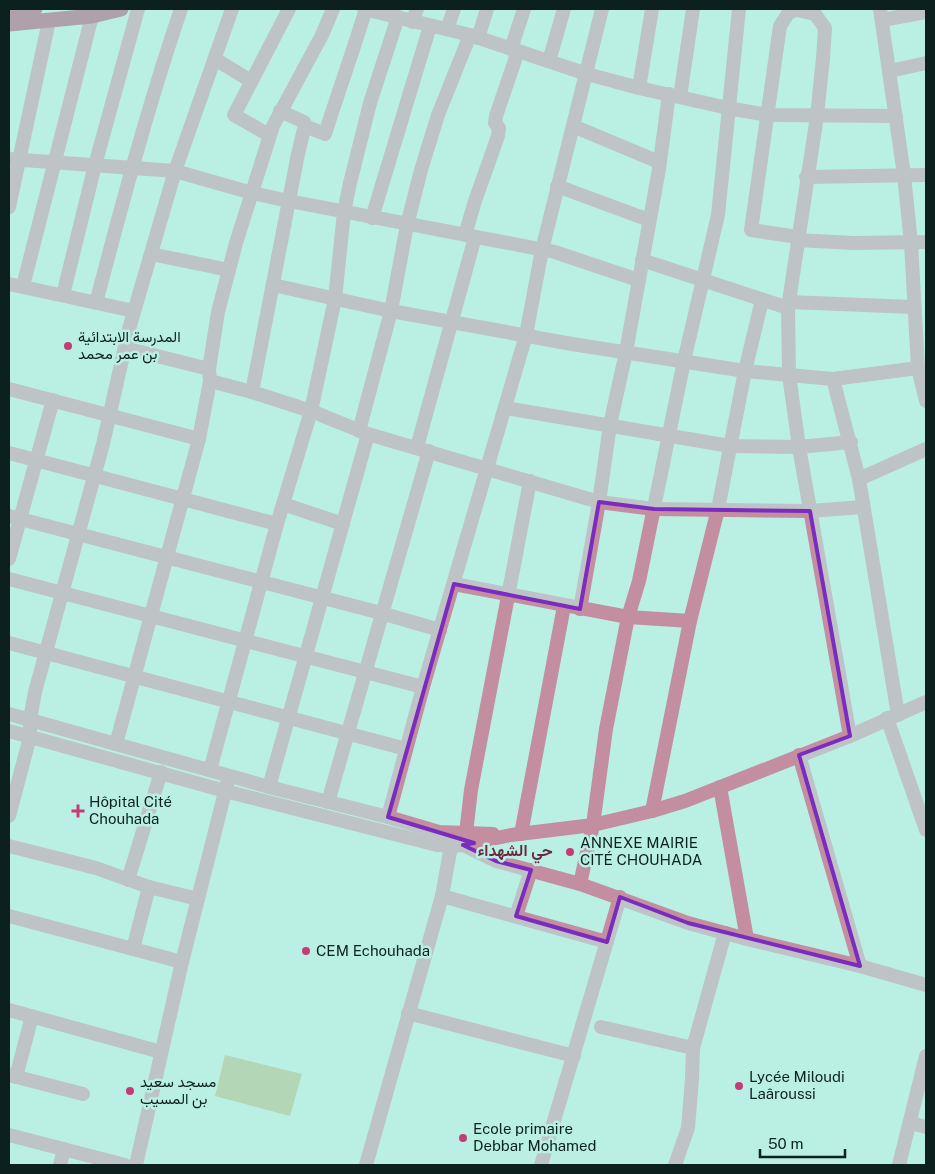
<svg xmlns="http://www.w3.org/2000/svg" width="935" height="1174" font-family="'Public Sans',Vazirmatn,sans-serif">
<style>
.green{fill:#abb682}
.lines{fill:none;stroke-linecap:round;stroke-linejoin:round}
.minor{stroke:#c38e9f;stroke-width:14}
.major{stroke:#9f4267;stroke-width:15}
.marked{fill:none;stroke:#7b2cbf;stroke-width:4;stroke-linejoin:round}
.poi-dot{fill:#c43b76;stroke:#baf0e3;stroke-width:2}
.labels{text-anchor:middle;stroke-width:5;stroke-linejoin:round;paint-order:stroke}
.poi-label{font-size:15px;fill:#0c211d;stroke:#baf0e3;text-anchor:start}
.neighbourhood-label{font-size:16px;font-weight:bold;fill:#6c2843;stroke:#baf0e3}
</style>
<rect width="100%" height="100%" fill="#baf0e3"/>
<!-- green -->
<path class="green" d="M225,1055L302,1074L290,1116L215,1096Z"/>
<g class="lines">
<!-- minor -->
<g class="minor">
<path d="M364,9L470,35L587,74L639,88L728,108L767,115L896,116"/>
<path d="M880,9L904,175L911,243L918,368L926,401"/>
<path d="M882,20L926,12"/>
<path d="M412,22L417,9"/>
<path d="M447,29L454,9"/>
<path d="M478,38L487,9"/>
<path d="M511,49L524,9"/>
<path d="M215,59L251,81"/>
<path d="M549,61L564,9"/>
<path d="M890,71L926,63"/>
<path d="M639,88L652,9"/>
<path d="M680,97L693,9"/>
<path d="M305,126L325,134C338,93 353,51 366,9"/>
<path d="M573,126L659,162"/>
<path d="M269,135L234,115L289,9"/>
<path d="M9,159L175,171L252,193L289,201L555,252L638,280"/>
<path d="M806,177L926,175"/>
<path d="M557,186L649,220"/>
<path d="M9,207L49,21"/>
<path d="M372,218L430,26"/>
<path d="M465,235L475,201L498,136L499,128L495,123L496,116L518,51"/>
<path d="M798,237L751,230L780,26L789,12L797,10L815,14L825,28L823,58L817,116L788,308L789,375L799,447L850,736"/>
<path d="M797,240L853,243L926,242"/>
<path d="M151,254L229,270"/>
<path d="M642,260L788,308"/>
<path d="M9,284L134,311"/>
<path d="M273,285L391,311L572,344L745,371L833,379L918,368"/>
<path d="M23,286L92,16"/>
<path d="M63,295L95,165L138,9"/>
<path d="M789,302L913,307"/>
<path d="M96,303C122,204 148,106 181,9"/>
<path d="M125,348L209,369"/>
<path d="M833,379L859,479"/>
<path d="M210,381L252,392L311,411L368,434L599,502L654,509L810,511L863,507"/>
<path d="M9,389L199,439"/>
<path d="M252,392L298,154L305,125L304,122L280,111"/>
<path d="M506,408L730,446L799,447L851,442"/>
<path d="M359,431L391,311L407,225L421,170L438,115L470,35"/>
<path d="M417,447L475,237"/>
<path d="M9,453L277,524"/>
<path d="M283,504L343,524"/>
<path d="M9,516L381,613L440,630"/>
<path d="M9,559L53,400"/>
<path d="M9,579L423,687"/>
<path d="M454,584L628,617L690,621"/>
<path d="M580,609L599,502L610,425L626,352L659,169L669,94"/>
<path d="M9,643L406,749"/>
<path d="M9,714L269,787L388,817L439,832L493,834"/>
<path d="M898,715L859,479L926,449"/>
<path d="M887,718L926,830"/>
<path d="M9,731L225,791L437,845L451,846L463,845L511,835L593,825L652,811L685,801L850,736L926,702"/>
<path d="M116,744L199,439L210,381L209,369L218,312L236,243L273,126L322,35L333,9"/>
<path d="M799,755L860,966"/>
<path d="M210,770L277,524L311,411L335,299L344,212L350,183L370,103L398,17"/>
<path d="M269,787L368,434"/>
<path d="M720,787L747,939"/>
<path d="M328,802L429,451"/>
<path d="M652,811L690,621L718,509L745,371L762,300"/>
<path d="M9,816L30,737V719L35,692L103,444L129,329L175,171L232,9"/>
<path d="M388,817L423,687L526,335L542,250L602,9"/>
<path d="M466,833L471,790L530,481"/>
<path d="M521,834L564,606"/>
<path d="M461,844L496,861L580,884L688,923L747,939L860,966L926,985"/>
<path d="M9,846L96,868L149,887L198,899"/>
<path d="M128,880L161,772"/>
<path d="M580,884L593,825L606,729L628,617L639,581L684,361L718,215L739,9"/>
<path d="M442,896L607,942"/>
<path d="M9,916L182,962"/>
<path d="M516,916L531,870"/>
<path d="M133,949L149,887"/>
<path d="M9,1010L161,1052"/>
<path d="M408,1013L574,1056"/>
<path d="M601,1027L693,1048"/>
<path d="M9,1075L83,1094"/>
<path d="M16,1077L32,1016"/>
<path d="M911,1123L926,1127"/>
<path d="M9,1135L125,1165"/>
<path d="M60,1165L64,1149"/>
<path d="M136,1165L182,962L227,784"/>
<path d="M366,1165L442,896L451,846"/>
<path d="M541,1165L620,897"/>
<path d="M675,1165L688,1128L692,1079L693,1048L725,933"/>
<path d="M899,1165L926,1056"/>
</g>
<!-- major -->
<g class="major">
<path d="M9,11L35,9"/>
<path d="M9,24L92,16L121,9"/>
</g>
</g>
<!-- marked area -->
<path d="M0 0H935V1174H0ZM599,502L654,509L810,511L850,736L799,755L860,966L688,923L620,897L607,942L516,916L531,870L496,861L463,845L474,843L388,817L454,584L580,609Z" fill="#baf0e3" fill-opacity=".55" fill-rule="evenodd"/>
<path class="marked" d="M599,502L654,509L810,511L850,736L799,755L860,966L688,923L620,897L607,942L516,916L531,870L496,861L463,845L474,843L388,817L454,584L580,609Z"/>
<!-- markers -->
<g class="poi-dot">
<circle cx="68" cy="346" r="5"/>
<path d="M75.5 803.5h5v5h5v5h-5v5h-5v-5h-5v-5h5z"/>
<circle cx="570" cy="852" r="5"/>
<circle cx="306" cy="951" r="5"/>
<circle cx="739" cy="1086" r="5"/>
<circle cx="130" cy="1091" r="5"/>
<circle cx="463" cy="1138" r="5"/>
</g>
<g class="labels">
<!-- poi labels -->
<g class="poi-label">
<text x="78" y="342">المدرسة الابتدائية<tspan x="78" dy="17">بن عمر محمد</tspan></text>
<text x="89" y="807">Hôpital Cité<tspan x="89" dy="17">Chouhada</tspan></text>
<text x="580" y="848">ANNEXE MAIRIE<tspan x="580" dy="17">CITÉ CHOUHADA</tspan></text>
<text x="316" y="956">CEM Echouhada</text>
<text x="749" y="1082">Lycée Miloudi<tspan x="749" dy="17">Laâroussi</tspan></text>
<text x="140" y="1087">مسجد سعيد<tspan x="140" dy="17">بن المسيب</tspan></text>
<text x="473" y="1134">Ecole primaire<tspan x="473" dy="17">Debbar Mohamed</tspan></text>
</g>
<!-- neighbourhood labels -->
<g class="neighbourhood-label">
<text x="515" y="856">حي الشهداء</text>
</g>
</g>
<!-- border -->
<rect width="935" height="1174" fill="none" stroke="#0c211d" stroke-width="20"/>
<!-- scale -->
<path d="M760 1149v8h85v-8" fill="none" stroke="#0c211d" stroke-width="2.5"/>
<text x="768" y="1149" font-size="15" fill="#0c211d" stroke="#baf0e3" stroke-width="4" paint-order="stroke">50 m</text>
</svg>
